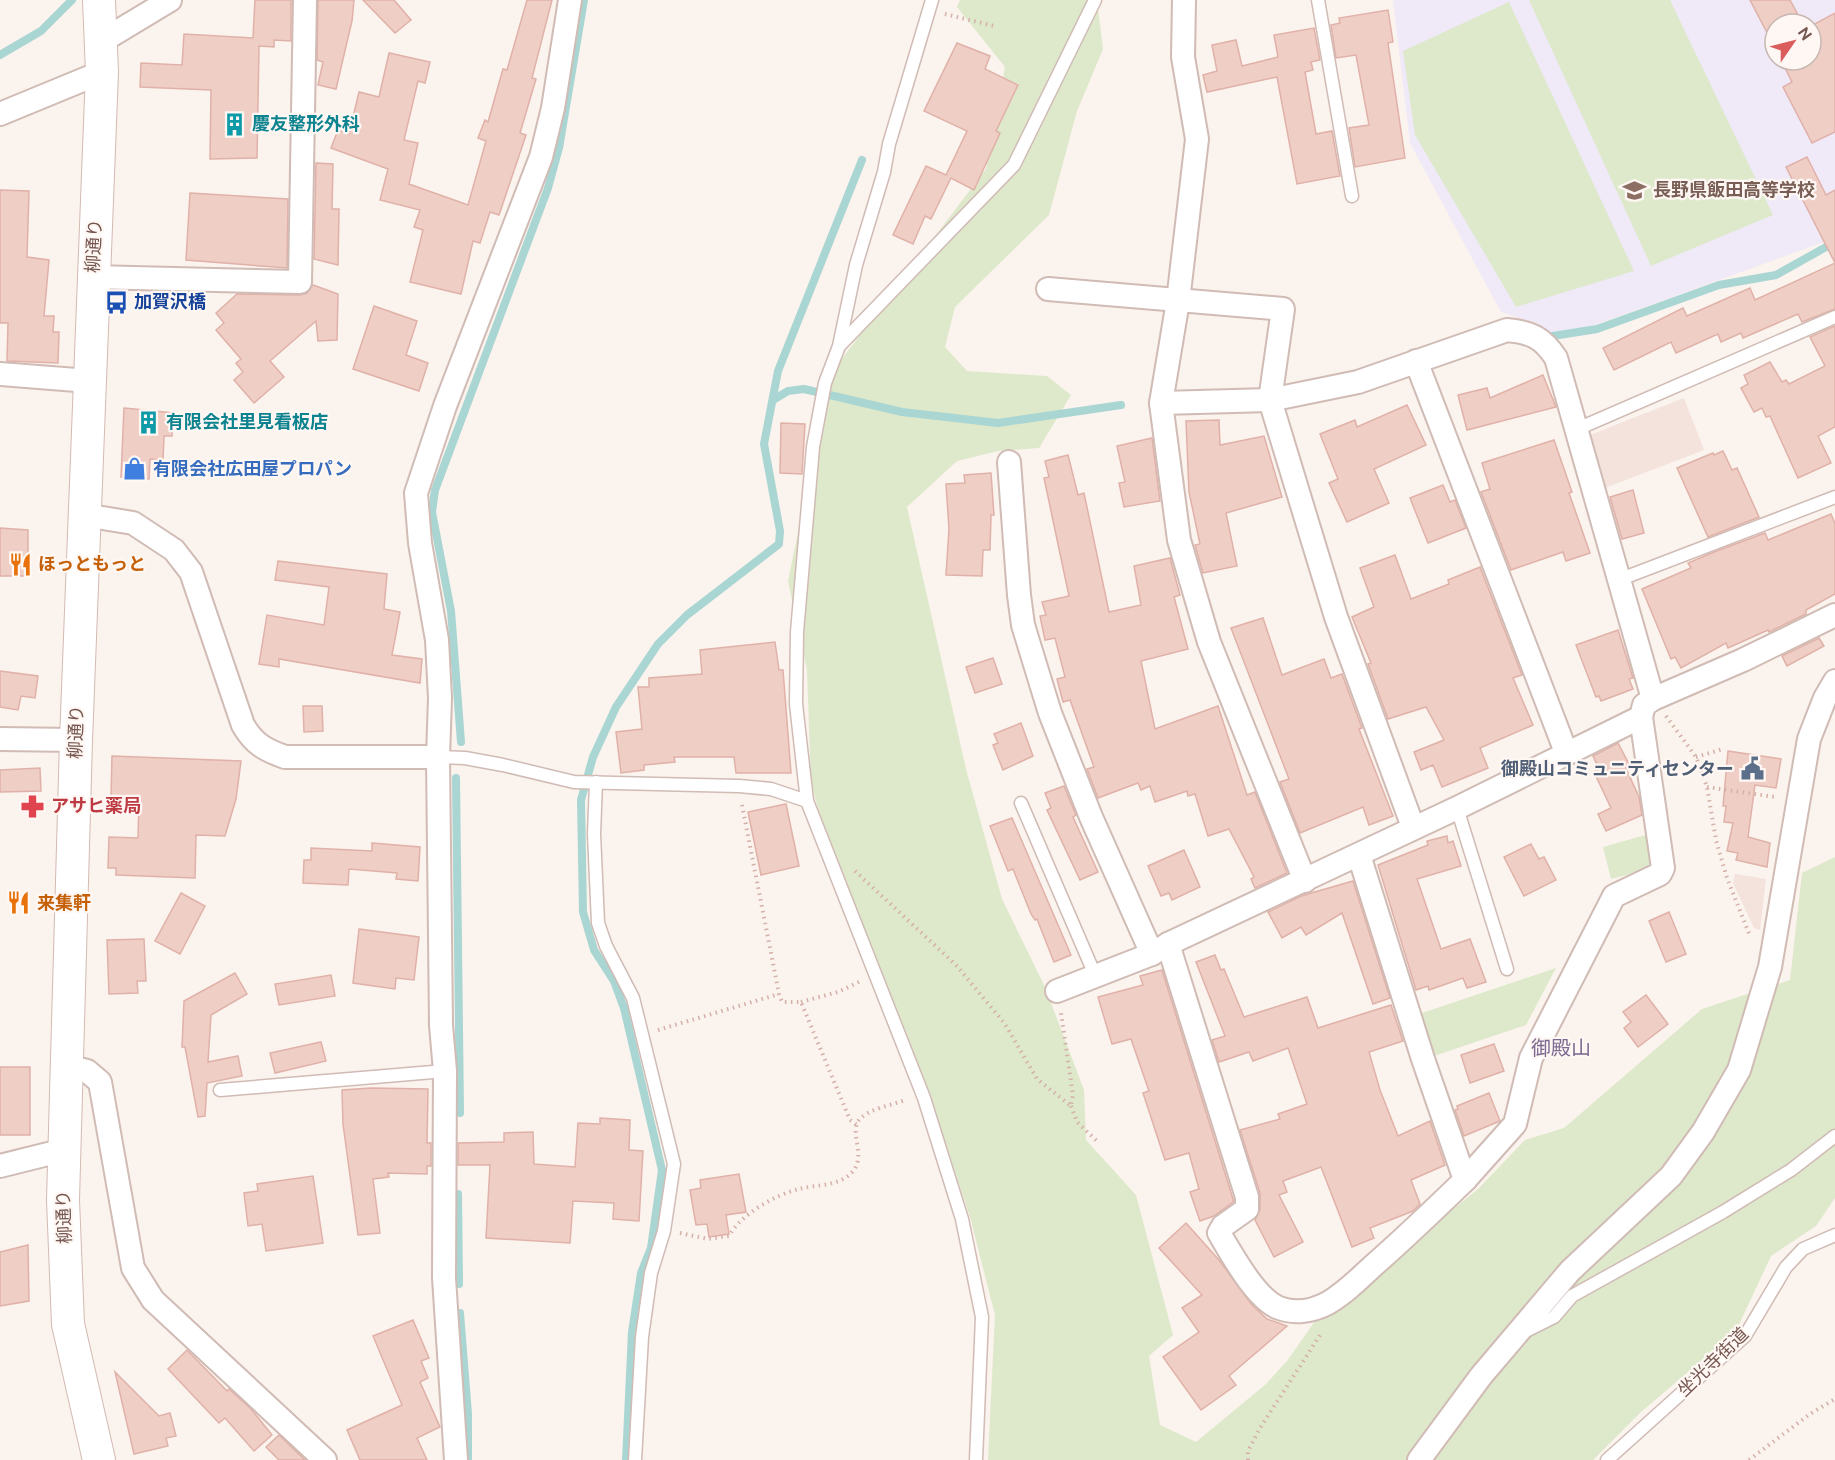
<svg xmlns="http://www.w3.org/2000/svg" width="1835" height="1460" font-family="Ubuntu,'Noto Sans JP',sans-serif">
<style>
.residential{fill:#f3e3dc}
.education{fill:#efe9f8;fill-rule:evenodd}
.green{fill:#dee9cb}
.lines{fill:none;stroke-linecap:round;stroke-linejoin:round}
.stream{stroke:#a9d5d3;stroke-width:8}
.building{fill:#efcec6;stroke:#e0b1a8;stroke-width:1.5}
.lane-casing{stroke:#d0bbb5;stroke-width:15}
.street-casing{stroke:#d0bbb5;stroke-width:26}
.secondary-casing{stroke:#d3bab2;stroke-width:34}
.path{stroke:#d4b0a9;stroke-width:4;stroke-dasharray:1.5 4.5;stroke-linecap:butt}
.lane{stroke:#fff;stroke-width:12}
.street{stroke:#fff;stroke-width:22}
.secondary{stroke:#fff;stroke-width:32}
.labels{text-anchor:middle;stroke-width:4.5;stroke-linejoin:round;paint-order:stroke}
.culture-label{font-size:18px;font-weight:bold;fill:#0d838f;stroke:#fef7f3;text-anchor:start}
.education-label{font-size:18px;font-weight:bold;fill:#785e54;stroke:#fef7f3;text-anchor:start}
.street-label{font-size:18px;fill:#765650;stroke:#fef7f3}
.transit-label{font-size:18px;font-weight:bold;fill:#164399;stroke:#fef7f3;text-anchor:start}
.shop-label{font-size:18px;font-weight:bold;fill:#366cbe;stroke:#fef7f3;text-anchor:start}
.food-label{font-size:18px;font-weight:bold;fill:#c56008;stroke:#fef7f3;text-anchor:start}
.service-label{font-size:18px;font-weight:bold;fill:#4e5e75;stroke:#fef7f3;text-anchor:end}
.health-label{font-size:18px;font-weight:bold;fill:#be3a42;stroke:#fef7f3;text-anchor:start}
.neighbourhood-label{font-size:20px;fill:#7b6991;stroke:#fef7f3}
</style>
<rect width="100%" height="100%" fill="#fbf3ed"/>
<!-- residential -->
<g class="residential">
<path d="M1684,398L1704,450L1605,488L1585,437Z"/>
<path d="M1735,874L1766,879L1760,930L1754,928L1733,883Z"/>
</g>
<!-- education -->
<path class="education" d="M1393,0H1835V238L1553,340L1539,324L1501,312L1410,143ZM1775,24H1811V60H1775Z"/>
<!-- green -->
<g class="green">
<path d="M960,0H1097L1103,49L1077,111L1049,215L955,307L945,347L967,371L1047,376L1071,395L1039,448L998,451L957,461L907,507L966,769L1002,899L1045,987L1084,1090L1086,1140L1136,1195L1173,1335L1149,1356L1160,1425L1196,1442L1266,1384L1287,1361L1315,1321L1478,1189L1525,1140L1564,1128L1702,1009L1790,980L1802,873L1835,857V1198L1816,1226L1771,1256L1736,1331L1641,1412L1593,1460H988L995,1315L970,1217L930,1097L819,812L811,783L807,670L788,581L831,373L986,169L1005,67L957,7Z"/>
<path d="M1529,0H1670L1773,215L1651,266Z"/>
<path d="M1509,2L1634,271L1516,307L1415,135L1403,51Z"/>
<path d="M1649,834L1657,867L1611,879L1603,847Z"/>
<path d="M1556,968L1526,1025L1434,1056L1419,1014Z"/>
</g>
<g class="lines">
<!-- stream -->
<g class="stream">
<path d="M0,55L41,31L72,0"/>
<path d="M1553,336L1597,329L1719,285L1776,275L1835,242"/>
<path d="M773,400L788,391L804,389L902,412L998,423L1121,405"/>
<path d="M461,742L451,611L432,512L435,490L548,188L559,148L584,0"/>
<path d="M456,778L460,1113"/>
<path d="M458,1194L459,1284"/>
<path d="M460,1313L468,1414V1460"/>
<path d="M626,1460L632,1332L641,1273L651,1248L662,1170L624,1008L614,981L594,950L583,912L581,800L593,757L616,707L658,644L687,615L779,544L780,531L764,444L778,371L862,160"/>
</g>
</g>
<!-- building -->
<g class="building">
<path d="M255,0H291V41L274,40V47L259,46L257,158L210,159L211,90L140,87L141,63L182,65L184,34L253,38Z"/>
<path d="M318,0H354L352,21L336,89L318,85L323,62L317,60Z"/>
<path d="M363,0H394L411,20L395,33Z"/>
<path d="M527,0H552L532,78L536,79L520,133L526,135L499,215L490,212L480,243L473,241L461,294L410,282L423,230L414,227L420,210L380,200L388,169L331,148L338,130L349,134L359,92L379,97L389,53L430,62L425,83L418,81L404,140L418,143L409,184L468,205L486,141L478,138L485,120L488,122L503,69L507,70Z"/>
<path d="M1750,0H1790L1803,24H1775V48Z"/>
<path d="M1388,10L1393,42L1388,43L1405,158L1355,167L1349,128L1369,125L1356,55L1336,58L1331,25L1340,23L1339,18Z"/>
<path d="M1835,13V132L1812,143L1783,87L1792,82L1781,60H1811V26Z"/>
<path d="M1314,28L1320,60L1311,62L1313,70L1305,72L1316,134L1332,131L1340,176L1297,184L1277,77L1207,92L1203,75L1217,71L1212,45L1236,40L1242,66L1278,57L1274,35Z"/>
<path d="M957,43L990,56L985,69L1018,85L996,131L1000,133L974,190L951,178L931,219L925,216L913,244L893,235L926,166L946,175L967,131L924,111Z"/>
<path d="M1807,157L1826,195L1835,190V263L1786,167Z"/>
<path d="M316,163L333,164L332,209H339L338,265L314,259Z"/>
<path d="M0,190L29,191L27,257L49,260L44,316H54L53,332H59L58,363L7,361L8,323H0Z"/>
<path d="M190,193L288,199L287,268L186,260Z"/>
<path d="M1835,263V309L1802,322L1798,314L1743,338L1741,333L1721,342L1718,334L1676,353L1671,342L1614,370L1603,348L1683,308L1687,316L1750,288L1755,300Z"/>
<path d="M313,285L338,294L337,340L318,341L316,321L270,361L284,377L254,403L234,380L243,372L236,363L241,359L216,330L224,323L216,313L237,294L300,295L307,293Z"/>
<path d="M374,306L417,321L406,355L428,363L419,391L353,369Z"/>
<path d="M1835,326V427L1818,436L1831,463L1798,478L1770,416L1766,417L1762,408L1754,412L1741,388L1748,384L1744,375L1770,362L1782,382L1786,380L1789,384L1825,366L1810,337Z"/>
<path d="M1543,375L1556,407L1467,430L1458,395L1487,388L1490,398Z"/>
<path d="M1407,405L1426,445L1374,469L1389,503L1347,522L1329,483L1338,479L1320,434L1355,420L1357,427Z"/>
<path d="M124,408L174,413L172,436H164L163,460L150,459L149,479L121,477Z"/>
<path d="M1219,420L1220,445L1264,436L1282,497L1226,513L1237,566L1203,573L1195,545L1200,544L1189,492L1186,421Z"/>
<path d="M781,423L805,424L802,474L780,473Z"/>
<path d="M1152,438L1160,501L1124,507L1119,483L1125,482L1117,446Z"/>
<path d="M1554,440L1572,492L1569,493L1590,553L1566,561L1563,552L1511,570L1481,492L1490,489L1482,463Z"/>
<path d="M1723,451L1732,470L1737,468L1759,517L1708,537L1677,468L1713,453L1714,455Z"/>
<path d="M1068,455L1078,495L1084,493L1109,612L1141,605L1134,566L1170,558L1180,595L1174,597L1188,649L1141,661L1155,729L1218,706L1247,795L1255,792L1287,873L1255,888L1251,879L1254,877L1229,829L1208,836L1195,794L1188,796L1187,791L1155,802L1150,786L1141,790L1138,783L1098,798L1087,769L1094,767L1070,700L1063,702L1057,679L1065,677L1055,638L1045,640L1040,616L1046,615L1042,602L1069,596L1044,478L1049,477L1045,461Z"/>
<path d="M991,473L994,515H991L990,550H983L982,576L946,575L949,529L946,484L965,483L964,475Z"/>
<path d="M1443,485L1450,502L1455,500L1466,528L1428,543L1410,498Z"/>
<path d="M1633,490L1644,533L1622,539L1610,497Z"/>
<path d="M1831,514L1835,524V594L1806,610V614L1769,632L1768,630L1728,648L1726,643L1681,668L1675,657L1671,659L1642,589L1691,568L1688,563L1714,552L1765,533L1768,540Z"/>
<path d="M0,528L28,530V576H0Z"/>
<path d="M1395,555L1411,599L1449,584L1448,580L1480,567L1522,675L1513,678L1533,725L1480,748L1488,768L1442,787L1433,765L1421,770L1414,752L1444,740L1426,707L1388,719L1368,664L1371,663L1352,617L1374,607L1360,568Z"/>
<path d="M278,561L387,574L384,609L400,612L392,655L422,659L420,683L279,659V667L259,664L267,615L324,625L329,587L275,580Z"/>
<path d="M1263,618L1282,675L1324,659L1331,678L1342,674L1362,728L1359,729L1393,816L1369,825L1363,807L1300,833L1280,782L1289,779L1231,628Z"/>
<path d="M1618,630L1633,678L1629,679L1633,689L1601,701L1599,696L1596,697L1576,645Z"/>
<path d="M1819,638L1824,646L1787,666L1782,656Z"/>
<path d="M775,642L779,670H783L791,773H736L734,757H674L675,762L644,765V770L621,773L616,732L642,729L638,687H649V678L702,674L700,650Z"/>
<path d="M993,658L1002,684L975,693L966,667Z"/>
<path d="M0,671L38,676L35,698L21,696L18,710L0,707Z"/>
<path d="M303,706H322L323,731L304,732Z"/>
<path d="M1021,723L1033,756L1003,770L993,745L998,743L994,734Z"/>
<path d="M1618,743L1629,764L1625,766L1639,797L1642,815L1606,831L1598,814L1611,808L1594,772L1599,769L1593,756Z"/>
<path d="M1728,751L1781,759L1776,788L1755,785L1748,837L1770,843L1767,867L1736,860L1738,853L1727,851L1733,823L1724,822L1726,806H1723Z"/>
<path d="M112,756L241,761L236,799L225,836L196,835L195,878L116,875V868H108L109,837L138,838L139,799L111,797Z"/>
<path d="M40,768L41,791L0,792V770Z"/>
<path d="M1064,786L1076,815L1073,817L1098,872L1080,880L1047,810L1051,808L1045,793Z"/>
<path d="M786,804L799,866L761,875L748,812Z"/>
<path d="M1012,818L1071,955L1054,962L1037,919L1035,920L1031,914L1013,869L1008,871L990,826Z"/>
<path d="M1447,836L1448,843L1453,841L1461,866L1417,879L1441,949L1470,939L1486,982L1467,988L1463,978L1429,990L1428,986L1416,990L1378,865L1428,845L1427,841Z"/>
<path d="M372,843L420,847L418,881L396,879L397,873L349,869L348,885L303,883L304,860H311V848L372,851Z"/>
<path d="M1531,844L1539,859L1544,857L1556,880L1524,896L1504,857Z"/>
<path d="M1184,850L1200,887L1172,900L1169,893L1161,896L1148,866Z"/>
<path d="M1353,881L1390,998L1373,1004L1342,913L1306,935L1301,927L1282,938L1268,912L1301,896Z"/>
<path d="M181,893L205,906L180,954L155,941Z"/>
<path d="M1669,912L1686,954L1666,962L1649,921Z"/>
<path d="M359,929L419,937L414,980L396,978L395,989L353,983Z"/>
<path d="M144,939L146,981H137L138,993L109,994L107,940Z"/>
<path d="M1215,955L1221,970L1224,969L1244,1017L1307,997L1318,1028L1391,1005L1403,1041L1369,1052L1380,1090L1398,1136L1430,1121L1445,1165L1411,1180L1420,1204L1413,1211L1370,1228L1374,1238L1352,1247L1321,1167L1283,1181L1287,1192L1279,1195L1303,1242L1274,1257L1255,1220L1260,1210V1193L1240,1130L1280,1119L1278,1114L1307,1104L1288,1048L1253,1061L1249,1052L1219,1062L1212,1040L1225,1036L1196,962Z"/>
<path d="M1162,970L1233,1199V1202L1214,1216L1200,1221L1190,1192L1199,1189L1189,1153L1165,1160L1143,1093L1149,1091L1131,1039L1112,1044L1098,997L1143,985L1140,976Z"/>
<path d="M235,973L247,994L211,1015L208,1062L238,1056L242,1076L207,1083L205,1116L198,1117L185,1047H182L184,1001Z"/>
<path d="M331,975L335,996L279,1005L275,984Z"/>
<path d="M1646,995L1668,1024L1638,1047L1624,1028L1631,1022L1623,1012Z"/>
<path d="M321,1042L326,1061L275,1073L270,1053Z"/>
<path d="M1494,1044L1504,1071L1470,1083L1461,1055Z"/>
<rect x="0" y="1067" width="30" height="68"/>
<path d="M371,1088L428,1089L427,1143H431V1166H427V1174L388,1173L389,1177L373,1179L380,1233L358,1235L343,1124L342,1090Z"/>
<path d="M1489,1093L1500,1121L1464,1136L1455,1110L1458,1109L1457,1106Z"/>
<path d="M600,1118L630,1120L629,1150L643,1151L639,1221L613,1219L614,1203L573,1201L570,1243L486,1238L490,1165H458V1143L504,1142V1133L533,1132L534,1164L575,1167L578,1123L600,1124Z"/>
<path d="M739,1174L746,1212L726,1215L729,1234L709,1237L707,1224L696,1225L690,1190L701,1188L700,1180Z"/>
<path d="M313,1176L323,1243L266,1251L262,1224L248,1226L244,1193L258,1191L257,1184Z"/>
<path d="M1186,1223L1219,1260L1252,1305L1267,1319L1287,1326L1229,1376L1236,1385L1201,1410L1163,1357L1199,1332L1182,1308L1202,1295L1159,1248Z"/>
<path d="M28,1245L29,1301L0,1306V1252Z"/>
<path d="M413,1320L429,1358L421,1361L428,1378L420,1382L440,1427L417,1438L427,1460H360L347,1430L402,1405L373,1336Z"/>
<path d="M187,1350L227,1391L229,1389L251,1409L272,1435L254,1451L225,1418L219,1423L168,1369Z"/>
<path d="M115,1372L159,1416L170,1413L176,1436L166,1438L168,1446L134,1454Z"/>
<path d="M279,1435L305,1460H279L266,1447Z"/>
</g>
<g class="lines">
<defs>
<g id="lane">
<path d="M932,0L889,144L884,172L856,265L839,346L825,383L821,404L813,447L797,632L796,704L807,801L924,1098L962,1219L982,1317L976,1460"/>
<path d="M1318,0L1352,196"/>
<path d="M840,345L1014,165L1095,0"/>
<path d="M1575,430L1835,317"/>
<path d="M1621,579L1835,497"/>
<path d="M438,757L465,758L503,765L574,782L739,786L771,789L807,801"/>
<path d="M596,782L594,834L598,923L606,946L633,998L674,1164L664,1231L651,1273L642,1337L635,1460"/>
<path d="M1021,803L1095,975"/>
<path d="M1457,808L1507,969"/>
<path d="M220,1090L445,1071"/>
<path d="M1526,1331L1554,1317L1572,1296L1723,1212L1791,1170L1835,1136"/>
<path d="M1607,1460L1745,1336L1786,1267L1803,1249L1835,1235"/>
</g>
<g id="street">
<path d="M102,41L170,0"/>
<path d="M0,114L102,72"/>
<path d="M92,277L300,282L305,0"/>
<path d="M1048,289L1283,309L1270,400L1336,617L1413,827"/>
<path d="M1416,361L1566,752"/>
<path d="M0,374L89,381"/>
<path d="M1161,403L1178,301L1197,139L1183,57L1184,0"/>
<path d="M1009,462L1019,595L1023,625L1050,713L1091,817L1152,954"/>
<path d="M84,515L133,523L174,550L191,572L243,725C254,744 265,750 285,757H438"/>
<path d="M0,739L76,740"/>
<path d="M1305,881L1209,642L1179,540L1161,403L1270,400L1358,382L1507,330C1531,332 1543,338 1556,358L1653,699"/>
<path d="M1168,944L1247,1197V1209L1223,1226L1219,1233C1232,1255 1256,1299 1279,1308C1295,1314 1313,1311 1328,1303C1345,1293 1359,1279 1374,1265C1405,1238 1435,1209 1465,1180L1423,1059L1359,855"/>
<path d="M1057,991L1152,954L1168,944L1457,808L1641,717L1644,705L1653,699L1743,660L1835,615"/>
<path d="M66,1066L87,1071L100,1082L133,1268L153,1300L325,1460"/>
<path d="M0,1166L64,1150"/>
<path d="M1465,1180L1515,1124L1531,1058L1614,896L1660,874L1663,868L1641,717"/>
<path d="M456,1460L444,1278L445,1071L441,1025L438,757L440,698L437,640L420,543L416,493L445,406L541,157L553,108L570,0"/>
<path d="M1419,1460L1481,1376L1570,1271L1671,1176L1703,1132L1739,1070L1770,967L1809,739L1825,698L1835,681"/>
</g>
<path id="secondary" d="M99,1460L68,1324L63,1200L76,740L102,72L99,0"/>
</defs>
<!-- lane casing -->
<use href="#lane" class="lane-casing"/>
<!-- street casing -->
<use href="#street" class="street-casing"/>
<!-- secondary casing -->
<use href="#secondary" class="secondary-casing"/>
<!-- path -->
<g class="path">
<path d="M945,14L994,26"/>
<path d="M1666,716L1696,757L1707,787L1716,840L1727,878L1750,936"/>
<path d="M1696,757L1723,749"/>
<path d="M1707,787L1775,797"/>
<path d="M742,805L779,994L782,1002H801L850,1120L857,1125"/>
<path d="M855,871L956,965L1005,1024L1037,1079L1071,1106L1073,1095L1061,1013"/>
<path d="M801,1002L838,992L859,982"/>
<path d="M658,1030L779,994"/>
<path d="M1071,1106L1077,1122L1098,1142"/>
<path d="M680,1233L708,1239L729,1236C741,1214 775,1195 799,1189C814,1185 835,1186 848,1176C870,1159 848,1135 859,1120C868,1109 892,1105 905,1100"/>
<path d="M1248,1460V1451L1260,1428L1322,1332"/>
<path d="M1749,1460L1810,1414L1835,1399"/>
</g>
<!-- lane -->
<use href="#lane" class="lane"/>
<!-- street -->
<use href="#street" class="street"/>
<!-- secondary -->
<use href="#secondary" class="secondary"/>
</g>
<!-- icons -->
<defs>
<symbol id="building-bare" viewBox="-9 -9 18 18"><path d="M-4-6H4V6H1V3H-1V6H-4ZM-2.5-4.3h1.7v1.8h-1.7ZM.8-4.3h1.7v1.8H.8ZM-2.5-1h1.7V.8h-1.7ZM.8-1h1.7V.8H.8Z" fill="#0f9aa8" stroke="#fef7f3" stroke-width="2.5" paint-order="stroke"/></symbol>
<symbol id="school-bare" viewBox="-9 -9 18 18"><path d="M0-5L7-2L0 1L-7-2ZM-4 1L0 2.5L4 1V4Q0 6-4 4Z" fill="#8d6e63" stroke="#fef7f3" stroke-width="2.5" paint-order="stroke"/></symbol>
<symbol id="bus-bare" viewBox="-9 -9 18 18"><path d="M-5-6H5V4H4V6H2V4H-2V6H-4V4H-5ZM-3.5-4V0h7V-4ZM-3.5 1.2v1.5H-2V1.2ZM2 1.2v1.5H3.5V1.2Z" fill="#1a4fb4" stroke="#fef7f3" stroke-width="2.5" paint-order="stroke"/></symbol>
<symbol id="shop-bare" viewBox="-9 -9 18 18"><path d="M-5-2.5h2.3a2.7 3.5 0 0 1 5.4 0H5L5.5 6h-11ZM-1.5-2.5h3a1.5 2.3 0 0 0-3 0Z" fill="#3f7fe0" stroke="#fef7f3" stroke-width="2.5" paint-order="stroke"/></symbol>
<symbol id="restaurant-bare" viewBox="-9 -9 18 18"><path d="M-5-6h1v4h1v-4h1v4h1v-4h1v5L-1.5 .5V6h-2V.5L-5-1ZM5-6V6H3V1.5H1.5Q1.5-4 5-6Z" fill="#e8710a" stroke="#fef7f3" stroke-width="2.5" paint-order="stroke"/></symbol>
<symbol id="civic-bare" viewBox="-9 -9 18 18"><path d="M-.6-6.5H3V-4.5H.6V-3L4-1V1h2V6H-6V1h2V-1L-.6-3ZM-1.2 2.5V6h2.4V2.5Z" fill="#5c6f8a" stroke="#fef7f3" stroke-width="2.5" paint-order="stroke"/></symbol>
<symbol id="pharmacy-bare" viewBox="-9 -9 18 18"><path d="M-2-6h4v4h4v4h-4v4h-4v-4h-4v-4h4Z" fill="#e0444e" stroke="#fef7f3" stroke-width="2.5" paint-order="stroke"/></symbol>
</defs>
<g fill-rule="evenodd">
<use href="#building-bare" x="218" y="108" width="33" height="33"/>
<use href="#school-bare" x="1618" y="174" width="33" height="33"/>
<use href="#bus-bare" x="100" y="286" width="33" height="33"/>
<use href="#building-bare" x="132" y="406" width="33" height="33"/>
<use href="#shop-bare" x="118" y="452" width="33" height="33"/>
<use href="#restaurant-bare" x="4" y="548" width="33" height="33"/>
<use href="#civic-bare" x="1736" y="752" width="33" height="33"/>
<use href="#pharmacy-bare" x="16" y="790" width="33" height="33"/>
<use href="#restaurant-bare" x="2" y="886" width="33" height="33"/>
</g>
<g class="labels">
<!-- culture labels -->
<g class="culture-label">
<text x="252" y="130">慶友整形外科</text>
<text x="166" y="428">有限会社里見看板店</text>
</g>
<!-- education labels -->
<g class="education-label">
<text x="1653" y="196">長野県飯田高等学校</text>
</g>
<!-- street labels -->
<g class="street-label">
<text transform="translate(94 246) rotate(-87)" y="6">柳通り</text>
<text transform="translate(76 732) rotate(-88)" y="6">柳通り</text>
<text transform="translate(64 1217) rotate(-92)" y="6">柳通り</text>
<text transform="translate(1713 1362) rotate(-44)" y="6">坐光寺街道</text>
</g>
<!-- transit labels -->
<g class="transit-label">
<text x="134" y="308">加賀沢橋</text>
</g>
<!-- shop labels -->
<g class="shop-label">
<text x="153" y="475">有限会社広田屋プロパン</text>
</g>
<!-- food labels -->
<g class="food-label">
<text x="38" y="570">ほっともっと</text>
<text x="37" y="909">来集軒</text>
</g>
<!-- service labels -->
<g class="service-label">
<text x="1734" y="775">御殿山コミュニティセンター</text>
</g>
<!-- health labels -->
<g class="health-label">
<text x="51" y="812">アサヒ薬局</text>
</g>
<!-- neighbourhood labels -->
<g class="neighbourhood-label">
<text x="1561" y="1055">御殿山</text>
</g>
</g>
<!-- north arrow -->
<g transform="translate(1793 42) rotate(55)"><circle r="28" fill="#fef7f3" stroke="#c8b7b2" stroke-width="1.5"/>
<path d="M0-4.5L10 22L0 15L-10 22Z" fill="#da5e5d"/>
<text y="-9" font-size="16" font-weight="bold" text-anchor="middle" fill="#765650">N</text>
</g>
</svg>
